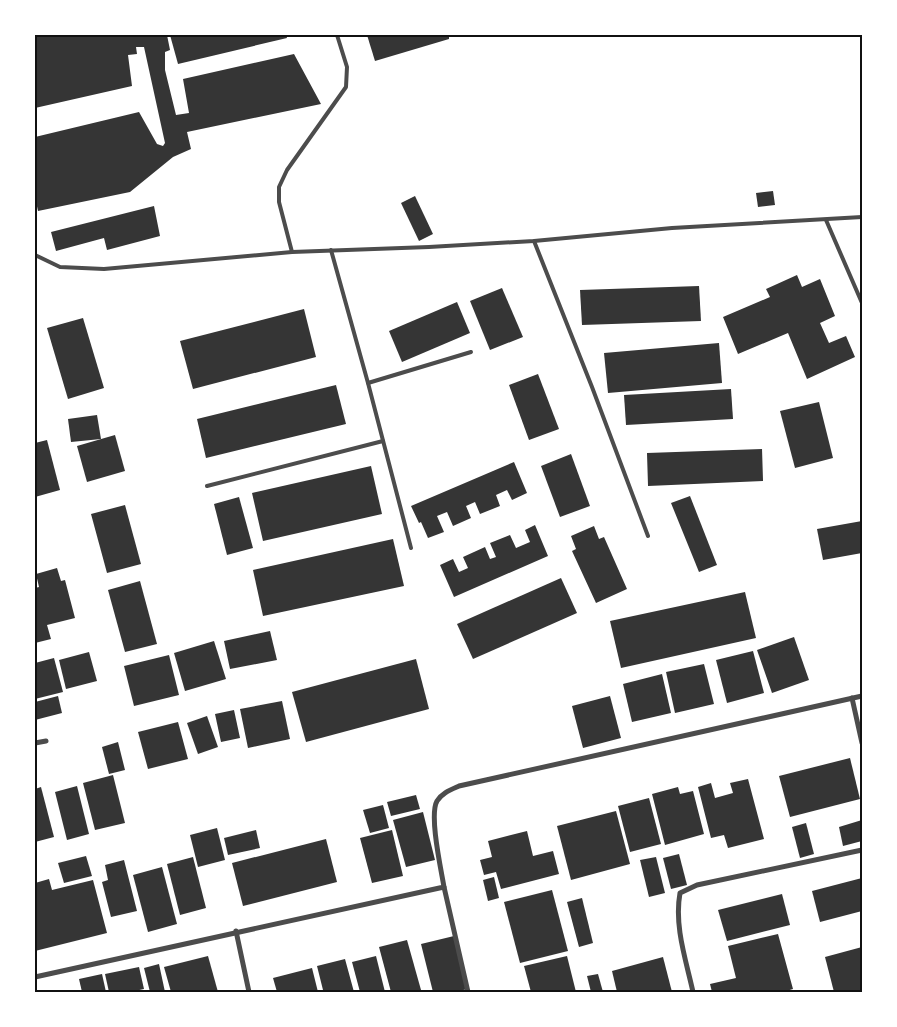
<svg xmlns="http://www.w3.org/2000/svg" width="897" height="1027" font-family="'Open Sans',sans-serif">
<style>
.building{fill:#353535}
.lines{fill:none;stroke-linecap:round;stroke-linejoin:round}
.service{stroke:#4c4c4c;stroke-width:4}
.minor{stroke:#4c4c4c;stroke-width:5}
.neatline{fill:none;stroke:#111;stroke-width:2}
</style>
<rect width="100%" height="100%" fill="#fff"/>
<!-- building -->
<g class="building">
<path d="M35,35H167L170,50L165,52V70L176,115L189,113L183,79L294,54L321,104L187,132L191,149L173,157L130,192L38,211L35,197V137L139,112L157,144L163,146L165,143L144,47H136L137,54L128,55L132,86L35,108Z"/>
<path d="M170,35H286L287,38L178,64Z"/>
<path d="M367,35H449V39L375,61Z"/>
<path d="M773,191L775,205L758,207L756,193Z"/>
<path d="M415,196L433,234L419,241L401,203Z"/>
<path d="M154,206L160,236L107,250L104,238L56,251L51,232Z"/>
<path d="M797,275L802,287L820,279L835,316L820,323L829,343L846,336L855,357L807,379L788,333L738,354L723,317L770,297L766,289Z"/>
<path d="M699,286L701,321L582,325L580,290Z"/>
<path d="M502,288L523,337L490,350L470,301Z"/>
<path d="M457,302L470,333L402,362L389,331Z"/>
<path d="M304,309L316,357L193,389L180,341Z"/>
<path d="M83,318L104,388L68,399L47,328Z"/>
<path d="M719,343L722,383L608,393L604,353Z"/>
<path d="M538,374L559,429L529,440L509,385Z"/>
<path d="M336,385L346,424L206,458L197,419Z"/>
<path d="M731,389L733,419L626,425L624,395Z"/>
<path d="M819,402L833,458L795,468L780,411Z"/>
<path d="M97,415L101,439L71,442L68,419Z"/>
<path d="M115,435L125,471L87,482L77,446Z"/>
<path d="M47,440L60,490L35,497V443Z"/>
<path d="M762,449L763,481L648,486L647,453Z"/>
<path d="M571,454L590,506L560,517L541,466Z"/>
<path d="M514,462L527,493L512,500L507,490L496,495L500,506L480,514L475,502L466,506L471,518L453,526L447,512L437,516L444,532L428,538L421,522L419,523L411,506Z"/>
<path d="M371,466L382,514L263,541L252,493Z"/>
<path d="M690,496L717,565L699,572L671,503Z"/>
<path d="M239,497L253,548L227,555L214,504Z"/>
<path d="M125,505L141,564L107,573L91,514Z"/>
<path d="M862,521V553L823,560L817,529Z"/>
<path d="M535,525L548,556L454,597L440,565L453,559L459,572L468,568L463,557L485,547L490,559L496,557L490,543L510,535L516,548L530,542L525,530Z"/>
<path d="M594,526L599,539L604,537L627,589L596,603L572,551L576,549L571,536Z"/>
<path d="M393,539L404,586L263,616L253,570Z"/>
<path d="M57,568L61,581L65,580L75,618L47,625L51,639L35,643V588L39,587L36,574Z"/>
<path d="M561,578L577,613L473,659L457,624Z"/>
<path d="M140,581L157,644L125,652L108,590Z"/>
<path d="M745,592L756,638L621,668L610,621Z"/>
<path d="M270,631L277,660L230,669L224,641Z"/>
<path d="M794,637L809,680L772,693L757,650Z"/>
<path d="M214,641L226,679L185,691L174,653Z"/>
<path d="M753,651L764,693L727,703L716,660Z"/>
<path d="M89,652L97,681L66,689L59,660Z"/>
<path d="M169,655L179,695L134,706L124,666Z"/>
<path d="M54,658L63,692L35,699V663Z"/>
<path d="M416,659L429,709L306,742L292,692Z"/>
<path d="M704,664L714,704L675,713L666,672Z"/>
<path d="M662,674L671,713L632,722L623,684Z"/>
<path d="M58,696L62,713L35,720V702Z"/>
<path d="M610,696L621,738L583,748L572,706Z"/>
<path d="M282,701L290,739L248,748L240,709Z"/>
<path d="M234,710L240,738L221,742L215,714Z"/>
<path d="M207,716L218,747L198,754L187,723Z"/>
<path d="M178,722L188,759L148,769L138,732Z"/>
<path d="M118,742L125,770L109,774L102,747Z"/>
<path d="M850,758L860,799L790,817L779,776Z"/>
<path d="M113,775L125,823L95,830L83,783Z"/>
<path d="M748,779L764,839L728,848L724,835L711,838L698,787L711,783L715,798L733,793L730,783Z"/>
<path d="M77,786L89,834L67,840L55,792Z"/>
<path d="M41,787L54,837L35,842V789Z"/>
<path d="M678,787L680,794L693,791L704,834L665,845L652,794Z"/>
<path d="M416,795L420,809L391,816L387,802Z"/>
<path d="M649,798L661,844L630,852L618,806Z"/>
<path d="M383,805L389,828L370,833L363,810Z"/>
<path d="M616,811L630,864L571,880L557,826Z"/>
<path d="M423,812L435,860L406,867L393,820Z"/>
<path d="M862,820V841L843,846L839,827Z"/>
<path d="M806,823L814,854L800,858L792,827Z"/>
<path d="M217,828L225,860L198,867L190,835Z"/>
<path d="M256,830L260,848L228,855L224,838Z"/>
<path d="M392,830L403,876L372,883L360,838Z"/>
<path d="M527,831L533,856L553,851L559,874L501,889L496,872L484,875L480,860L492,857L488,841Z"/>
<path d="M326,839L337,882L243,906L232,863Z"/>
<path d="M679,854L687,885L671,889L663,858Z"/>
<path d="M86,856L92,876L64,883L58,863Z"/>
<path d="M193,857L206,908L180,915L167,864Z"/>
<path d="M656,857L665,893L649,897L640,860Z"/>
<path d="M124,860L137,911L111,917L102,882L108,880L105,865Z"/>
<path d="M162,867L177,924L148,932L133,875Z"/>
<path d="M494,877L499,898L488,901L483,880Z"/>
<path d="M862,878V911L820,922L812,891Z"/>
<path d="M49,879L52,890L93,880L107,933L35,951V883Z"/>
<path d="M552,890L568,951L520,963L504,902Z"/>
<path d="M782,894L790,925L727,941L718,910Z"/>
<path d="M582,898L593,943L579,947L567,902Z"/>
<path d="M778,934L793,989L783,992H712L710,984L736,978L728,946Z"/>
<path d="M454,936L468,989L454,992H433L421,944Z"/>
<path d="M407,940L421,990L413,992H391L379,947Z"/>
<path d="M862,947V992H834L825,957Z"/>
<path d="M208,956L218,992H171L164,967Z"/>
<path d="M376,956L385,992H360L352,962Z"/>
<path d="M567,956L576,992H531L524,966Z"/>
<path d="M663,957L672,992H617L612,971Z"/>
<path d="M345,959L354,992H319L323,990L317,966Z"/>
<path d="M159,964L165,992H150L144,968Z"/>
<path d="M139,967L144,989L130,992H109L105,974Z"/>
<path d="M312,968L318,992H277L273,978Z"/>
<path d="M102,974L106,992H82L79,979Z"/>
<path d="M598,974L603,992H591L587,976Z"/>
</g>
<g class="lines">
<!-- service -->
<g class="service">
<path d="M826,220L862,303"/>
<path d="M534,241L592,387L648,536"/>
<path d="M331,250L368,383L411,548"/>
<path d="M292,252L279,202V187L287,170L346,87L347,67L337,35"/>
<path d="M35,255L60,267L104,269L292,252L429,247L534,241L672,228L862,217"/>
<path d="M368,383L471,352"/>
<path d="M207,486L383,441"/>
</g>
<!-- minor -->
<g class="minor">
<path d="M852,698L862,743"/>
<path d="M35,743L46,741"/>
<path d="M444,887L468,992"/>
<path d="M236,931L249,992"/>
<path d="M35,977L444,887C441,869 429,815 437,801C442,793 450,790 459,786L862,696"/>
<path d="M693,992C686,960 674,926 680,893L697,885L862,850"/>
</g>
</g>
<!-- border -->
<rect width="897" height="1027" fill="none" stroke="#ffffff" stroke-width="72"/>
<rect x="36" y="36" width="825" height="955" class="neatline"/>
</svg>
